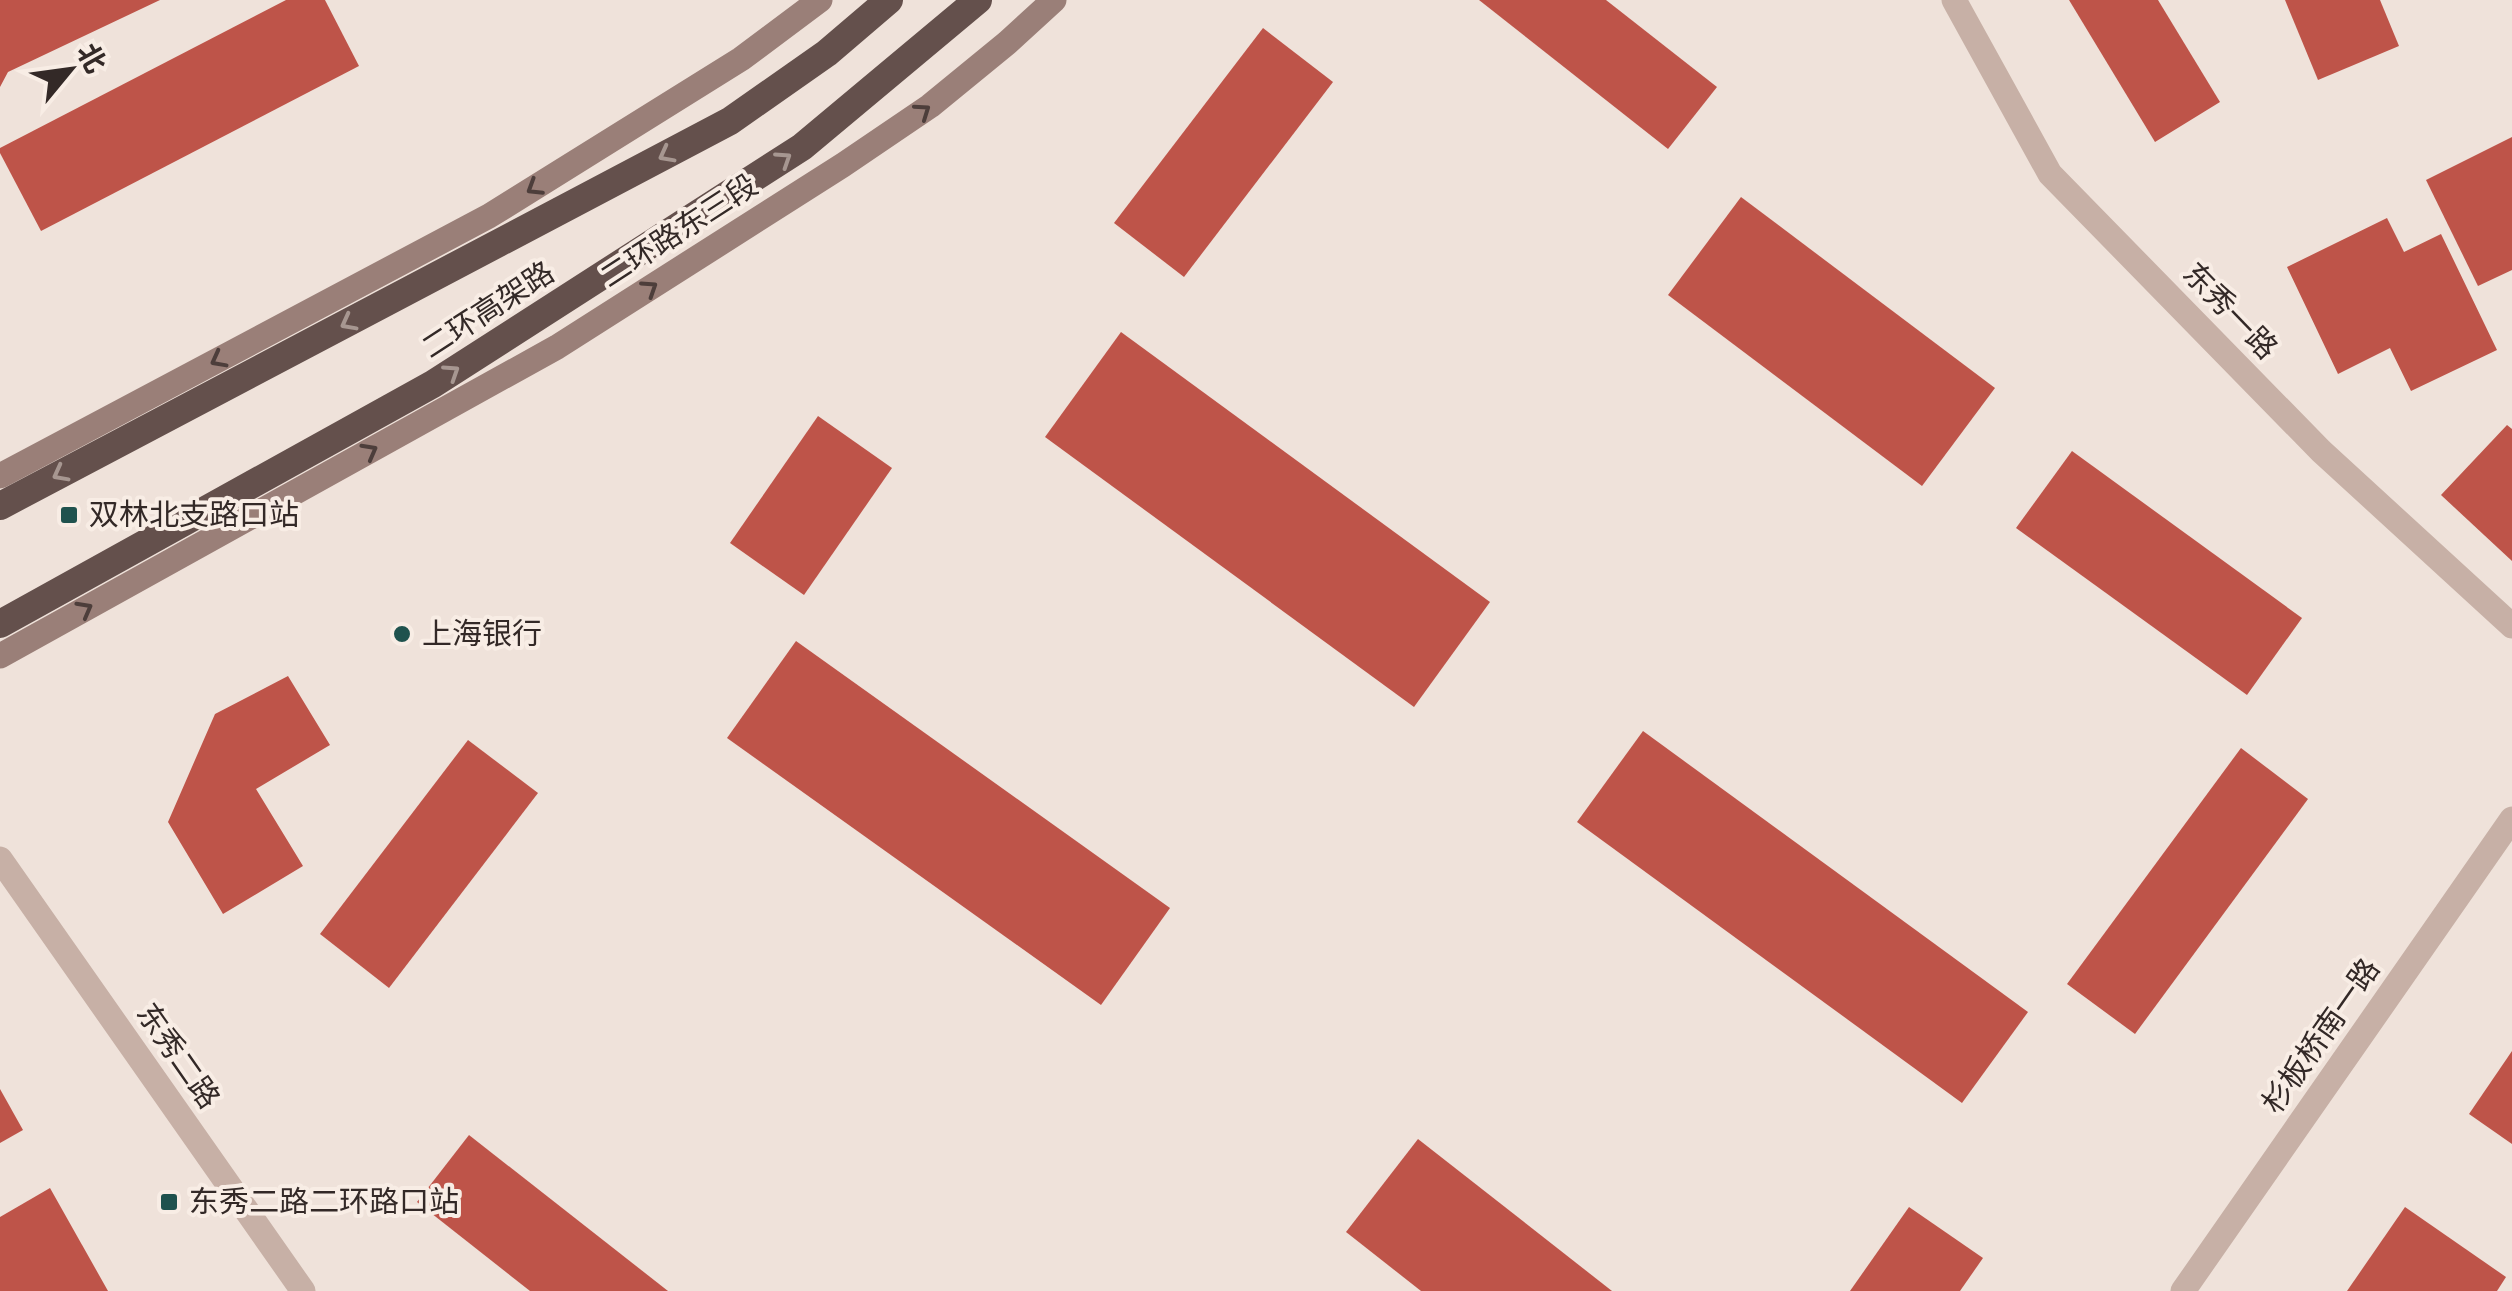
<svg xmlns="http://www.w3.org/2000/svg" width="2512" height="1291" font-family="'PT Sans','Noto Sans SC',sans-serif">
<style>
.building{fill:#be5449}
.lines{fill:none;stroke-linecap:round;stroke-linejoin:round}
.tertiary{stroke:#c7b0a6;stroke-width:25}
.secondary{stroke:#9a7f78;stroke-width:25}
.trunk{stroke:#64504c;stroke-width:28}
.trunk-bridge{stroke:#64504c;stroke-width:28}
.oneway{stroke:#4d3e3b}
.oneway2{stroke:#a79791}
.poi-dot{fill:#1f524e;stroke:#f8ede5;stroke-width:4}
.labels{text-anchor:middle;stroke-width:8;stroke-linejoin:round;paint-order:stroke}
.street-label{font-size:30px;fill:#332927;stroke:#f8ede5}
.poi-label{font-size:30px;fill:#332927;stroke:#f8ede5;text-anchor:start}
</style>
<rect width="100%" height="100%" fill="#efe2da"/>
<!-- building -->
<g class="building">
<path d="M0,0H160L8,72L0,87Z"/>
<path d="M286,0H325L359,66L41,231L0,153V148Z"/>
<path d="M1479,0H1606L1717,87L1668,149Z"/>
<path d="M2069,0H2158L2220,102L2155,142Z"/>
<path d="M2285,0H2380L2399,46L2318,80Z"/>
<path d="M1263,28L1333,82L1184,277L1114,223Z"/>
<path d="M2512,137V270L2478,286L2426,180Z"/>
<path d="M1741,197L1995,388L1922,486L1668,295Z"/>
<path d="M2387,218L2404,252L2441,234L2497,350L2411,391L2390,348L2338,374L2287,267Z"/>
<path d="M1121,332L1490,602L1414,707L1045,437Z"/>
<path d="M818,416L892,468L804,595L730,543Z"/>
<path d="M2507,425L2512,429V561L2441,495Z"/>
<path d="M2072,451L2302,618L2247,695L2016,528Z"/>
<path d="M796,641L1170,908L1101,1005L727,738Z"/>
<path d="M288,676L330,745L256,789L303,866L223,914L168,822L215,714Z"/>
<path d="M1643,731L2028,1012L1962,1103L1577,822Z"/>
<path d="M468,740L538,793L389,988L320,934Z"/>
<path d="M2241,748L2308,799L2135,1034L2067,984Z"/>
<path d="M2512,1051V1144L2469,1114Z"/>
<path d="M0,1089L23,1130L0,1143Z"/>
<path d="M469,1135L668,1291H530L417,1202Z"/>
<path d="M1418,1139L1612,1291H1421L1346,1232Z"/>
<path d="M50,1188L108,1291H0V1217Z"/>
<path d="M1909,1207L1983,1258L1960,1291H1850Z"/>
<path d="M2405,1207L2506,1277L2497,1291H2347Z"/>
</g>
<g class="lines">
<!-- tertiary -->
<g class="tertiary">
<path d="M1954,0L2050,174L2321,451L2512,626"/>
<path d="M0,859L303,1291"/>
<path d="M2183,1291L2512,819"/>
</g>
<!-- secondary -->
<g class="secondary">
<path d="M0,476L489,216L741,59L820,0"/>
<path d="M0,656L557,347L843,165L930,106L1007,43L1054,0"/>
</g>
<!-- trunk -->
<path class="trunk" d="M0,506L730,121L827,53L889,0"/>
<!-- trunk-bridge -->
<path class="trunk-bridge" d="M0,624L433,384L802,147L978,0"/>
</g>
<!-- one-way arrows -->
<defs><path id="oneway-chevron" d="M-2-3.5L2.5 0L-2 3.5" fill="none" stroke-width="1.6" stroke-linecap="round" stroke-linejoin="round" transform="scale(2.5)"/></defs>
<g class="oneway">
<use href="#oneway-chevron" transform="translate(923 111) rotate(-35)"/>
<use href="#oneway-chevron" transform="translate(534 188) rotate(148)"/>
<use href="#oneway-chevron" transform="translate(650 288) rotate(-33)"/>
<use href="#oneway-chevron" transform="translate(218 360) rotate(152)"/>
<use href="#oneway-chevron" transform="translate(370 451) rotate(-29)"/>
<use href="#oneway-chevron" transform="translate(85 609) rotate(-29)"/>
</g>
<g class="oneway2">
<use href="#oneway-chevron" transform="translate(666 155) rotate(152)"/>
<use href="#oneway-chevron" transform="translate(784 159) rotate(-33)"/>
<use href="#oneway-chevron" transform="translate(348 323) rotate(152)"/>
<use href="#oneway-chevron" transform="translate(452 372) rotate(-33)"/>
<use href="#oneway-chevron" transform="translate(60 474) rotate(152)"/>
</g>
<!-- markers -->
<g class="poi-dot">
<rect x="59" y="505" width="20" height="20" rx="5"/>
<circle cx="402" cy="634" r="10"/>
<rect x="159" y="1192" width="20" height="20" rx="5"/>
</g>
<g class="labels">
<!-- street labels -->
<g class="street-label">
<text transform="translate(679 231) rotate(-33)" y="10">二环路东三段</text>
<text transform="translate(488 310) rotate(-33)" y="10">二环高架路</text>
<text transform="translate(2230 311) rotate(46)" y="10">东秀一路</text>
<text transform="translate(2321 1036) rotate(-55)" y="10">杉板桥南一路</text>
<text transform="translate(178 1056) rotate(55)" y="10">东秀二路</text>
</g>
<!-- poi labels -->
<g class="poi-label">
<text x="89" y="525">双林北支路口站</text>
<text x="422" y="644">上海银行</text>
<text x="189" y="1212">东秀二路二环路口站</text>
</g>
</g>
<!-- north arrow -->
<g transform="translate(70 70) rotate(61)" stroke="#f8ede5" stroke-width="8" paint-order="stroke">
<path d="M0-8L18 38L0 25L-18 38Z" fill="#332927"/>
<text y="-15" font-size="28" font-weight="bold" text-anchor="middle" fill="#332927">北</text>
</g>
</svg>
